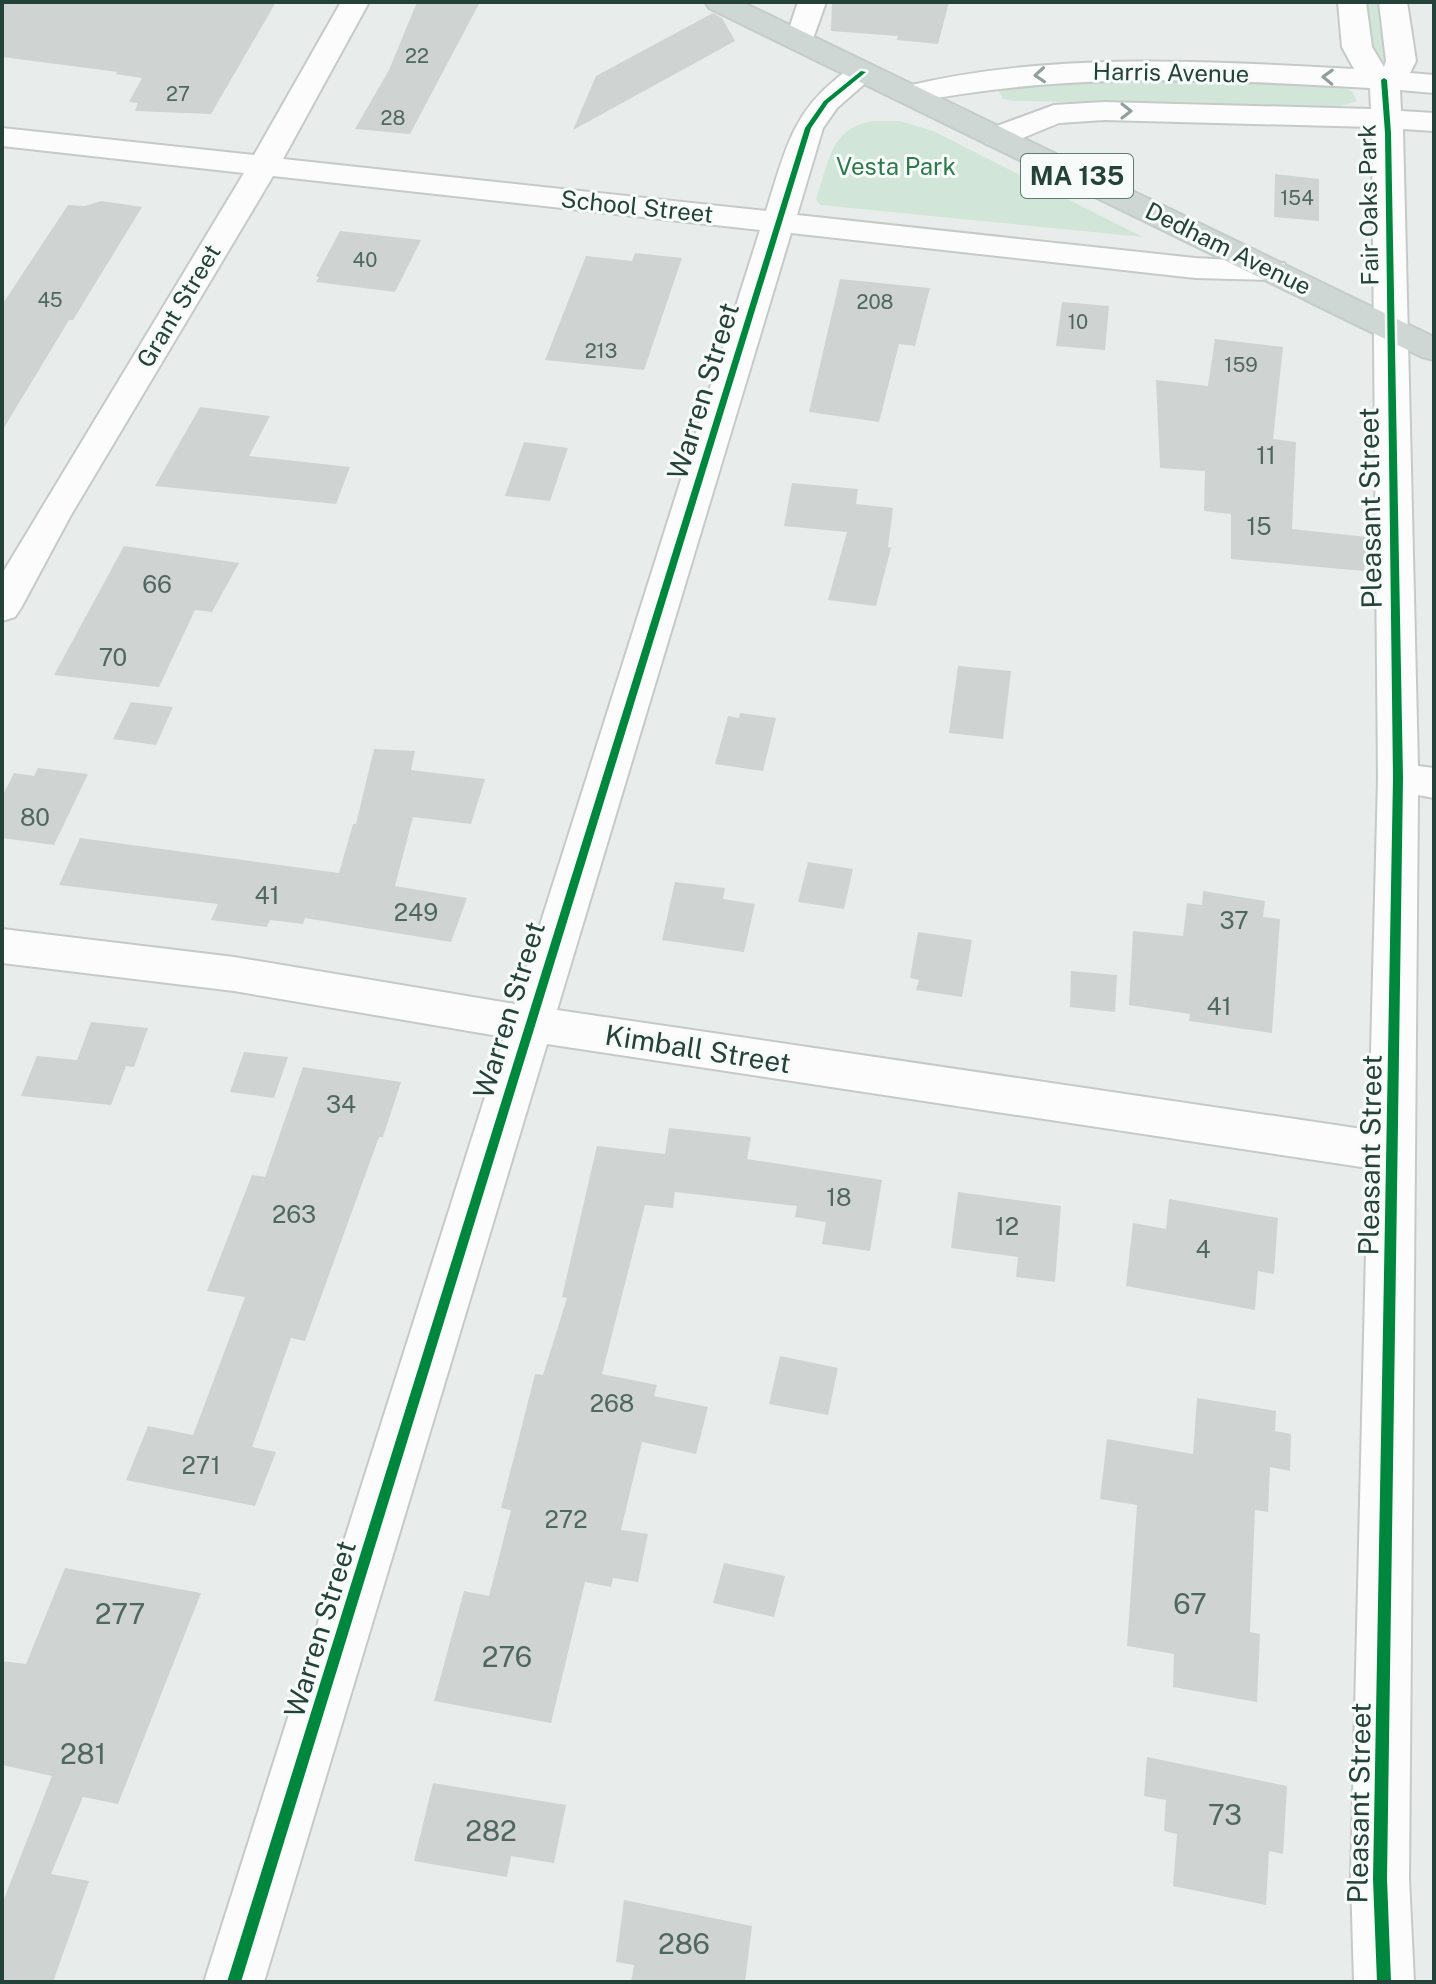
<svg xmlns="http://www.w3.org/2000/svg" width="1436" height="1984" font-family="'Public Sans',sans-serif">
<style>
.green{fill:#d1e6d8}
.building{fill:#cfd4d2}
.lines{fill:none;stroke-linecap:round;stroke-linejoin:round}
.minor-casing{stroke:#c5cac8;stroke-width:4}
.major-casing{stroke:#c3ccc9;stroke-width:4}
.minor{fill:#fcfcfc;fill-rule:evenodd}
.major{fill:#cfd7d5;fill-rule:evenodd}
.cycleway-casing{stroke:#f7fbf9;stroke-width:5}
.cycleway{fill:#00873e;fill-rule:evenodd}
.oneway{stroke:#909f9b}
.labels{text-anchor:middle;stroke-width:6;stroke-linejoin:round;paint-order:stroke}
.far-number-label{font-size:20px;fill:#506761}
.far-street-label{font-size:24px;fill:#24423a;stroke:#f7fbf9}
.far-park-label{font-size:24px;fill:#2d7a4b;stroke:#f7fbf9}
.number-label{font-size:24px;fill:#506761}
.shield{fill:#f7fbf9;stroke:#637a73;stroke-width:2}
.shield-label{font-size:26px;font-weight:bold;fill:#24423a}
.street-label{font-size:28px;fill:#24423a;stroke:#f7fbf9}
.near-number-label{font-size:28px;fill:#506761}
</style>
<rect width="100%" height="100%" fill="#e8edeb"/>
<!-- green -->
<g class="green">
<path d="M1364,2H1382L1387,67L1373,65Z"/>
<path d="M1097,81L1339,86L1352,91L1357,101L1337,107L1013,101L1003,99L999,92L1002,88Z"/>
<path d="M874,121H900L933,131L1143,237L820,205L816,199C830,161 829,128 874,121Z"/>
</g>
<!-- building -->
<g class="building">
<path d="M2,2H276L211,114L135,111L138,103L129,102L142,78L115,74L118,72L2,57Z"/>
<path d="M417,2H480L410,134L355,129L389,70Z"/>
<path d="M832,2H949L938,44L897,40L898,36L831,31Z"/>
<path d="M713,13L722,18L735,41L573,130L596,76Z"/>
<path d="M1275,174L1319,179V221L1274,217Z"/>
<path d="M101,201L142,207L73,320H69L2,431V305L68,205L85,206Z"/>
<path d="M340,231L421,240L395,292L316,282L319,277L316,276Z"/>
<path d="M635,253L682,258L644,370L545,360L586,256L632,261Z"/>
<path d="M840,279L930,288L915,346L899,344L879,422L809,412Z"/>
<path d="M1062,302L1109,306L1105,350L1056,346Z"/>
<path d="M1215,339L1283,347L1273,439L1296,442L1292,529L1367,537L1364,571L1231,559V514L1204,511L1205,471L1160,468L1156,380L1208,386Z"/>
<path d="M200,407L270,416L249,456L350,467L336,504L155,486Z"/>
<path d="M524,442L568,448L550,501L505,496Z"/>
<path d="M792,483L858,489L856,504L893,508L888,547L891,548L876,606L828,600L847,532L784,526Z"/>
<path d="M124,546L239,563L212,612L195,610L159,687L54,675Z"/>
<path d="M958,666L1011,671L1003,739L949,733Z"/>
<path d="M131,702L173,707L156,745L113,739Z"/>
<path d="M740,713L776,718L763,771L715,764L728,716L739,718Z"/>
<path d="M374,749L415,751L411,770L485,779L471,824L413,817L395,886L467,898L451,942L305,918L303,924L270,920L267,927L211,920L218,904L59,885L80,838L339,873L353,824H356Z"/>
<path d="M38,768L88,774L54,845L2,838V797L14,773L34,776Z"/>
<path d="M808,862L853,869L844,909L798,902Z"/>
<path d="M675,882L725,888L723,899L755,904L744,952L662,940Z"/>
<path d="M1203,891L1265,901L1263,917L1280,919L1272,1033L1189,1021L1190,1014L1129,1005L1133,931L1183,936L1187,903L1202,905Z"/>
<path d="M918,932L972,940L962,997L916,990L919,980L910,978Z"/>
<path d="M1071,971L1117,975L1115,1012L1070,1007Z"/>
<path d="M91,1022L148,1028L134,1067L126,1066L111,1105L21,1096L37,1056L77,1060Z"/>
<path d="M244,1052L288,1057L274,1098L230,1092Z"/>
<path d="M303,1067L401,1082L383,1137H379L305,1341L291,1338L252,1447L276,1452L255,1506L126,1480L148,1426L193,1435L245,1297L207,1291L252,1175L265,1177Z"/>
<path d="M669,1128L751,1137L747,1159L882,1180L870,1251L822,1244L826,1222L795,1217L797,1206L675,1192L673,1208L645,1205L602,1374L657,1385L654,1396L708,1407L696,1454L642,1442L621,1530L648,1534L638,1582L613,1578L611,1587L585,1582L551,1723L434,1701L464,1591L489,1596L511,1510L501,1508L535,1374L543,1375L567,1298L562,1297L597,1146L665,1154Z"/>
<path d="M958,1192L1061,1206L1055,1282L1016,1277L1018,1257L951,1248Z"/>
<path d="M1169,1199L1278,1218L1274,1274L1258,1271L1255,1310L1126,1286L1133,1223L1166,1229Z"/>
<path d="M780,1356L838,1368L828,1415L769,1404Z"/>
<path d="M1197,1398L1276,1411L1275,1431L1291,1434L1290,1471L1270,1467L1268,1512L1255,1510L1250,1632L1260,1634L1257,1702L1173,1687L1174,1654L1127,1646L1137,1505L1100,1499L1107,1439L1193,1454Z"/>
<path d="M724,1563L785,1576L774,1617L713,1603Z"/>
<path d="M65,1568L201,1593L118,1804L83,1797L51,1874L89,1881L53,1982H2L4,1899L52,1776L2,1765V1661L26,1664Z"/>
<path d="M1147,1757L1287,1786L1283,1854L1269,1851L1266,1905L1173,1886L1177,1834L1164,1831L1166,1800L1144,1796Z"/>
<path d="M433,1783L566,1805L554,1863L511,1856L507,1877L414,1861Z"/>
<path d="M624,1900L752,1926L745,1982H631L634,1965L616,1962Z"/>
</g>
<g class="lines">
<defs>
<g id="minor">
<path d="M341,2H369L283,159L766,211C783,159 790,116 835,80C848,69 856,61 873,66L878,72L837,108L823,128L797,215L1195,258L1284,263L1288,270L1284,277L1272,280L1195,278L791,233L557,1010L1369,1130L1378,778L1372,127L1104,120L1059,123L1008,144L997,146L986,144L982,137L986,130L1054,105L1104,102L1371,109L1370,88C1217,79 1061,72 910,103L899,100L895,94L899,88C1046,51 1204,61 1354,69L1342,47L1338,2H1366L1372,47L1384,67L1386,61L1379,2H1407L1416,61L1410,73L1434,75V93L1400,90L1401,111L1434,113V131L1403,129L1418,766L1434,768V798L1418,795L1409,1879L1414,1982H1354L1351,1879L1368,1168L547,1044L264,1982H204L504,1037L234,991L2,963V929L234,957L515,1004L760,230L273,176L71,515L21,608L15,617L2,621V574L244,173L2,146V128L254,155Z"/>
<path d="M798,2H826L810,47L800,50L790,47L785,41Z"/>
</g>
<path id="major" d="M705,2H742L1434,337V360L1422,357L709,8Z"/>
</defs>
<!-- minor casing -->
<use href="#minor" class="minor-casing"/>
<!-- major casing -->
<use href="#major" class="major-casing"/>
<!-- minor -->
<use href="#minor" class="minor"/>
<!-- major -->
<use href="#major" class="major"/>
<defs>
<g id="cycleway">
<path d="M861,71L866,72L828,103L811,128L241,1982H227L805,128L824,101Z"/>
<path d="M1384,78L1387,80L1391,133L1403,778L1387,1879L1391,1982H1377L1373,1879L1393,778L1385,133L1381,80Z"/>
</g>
</defs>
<!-- cycleway casing -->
<use href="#cycleway" class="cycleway-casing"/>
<!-- cycleway -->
<use href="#cycleway" class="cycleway"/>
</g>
<!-- one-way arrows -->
<defs><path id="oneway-chevron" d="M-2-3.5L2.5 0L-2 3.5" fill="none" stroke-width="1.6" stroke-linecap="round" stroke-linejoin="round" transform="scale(2)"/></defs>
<g class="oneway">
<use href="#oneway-chevron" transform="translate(1040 75) rotate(176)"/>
<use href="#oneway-chevron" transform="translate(1328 77) rotate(-178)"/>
<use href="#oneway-chevron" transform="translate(1126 111)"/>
</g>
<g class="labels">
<!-- far-number labels -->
<g class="far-number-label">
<text x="417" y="63">22</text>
<text x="178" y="101">27</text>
<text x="393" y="125">28</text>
<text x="1297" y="205">154</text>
<text x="365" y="267">40</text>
<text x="50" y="307">45</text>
<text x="875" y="309">208</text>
<text x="1078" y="329">10</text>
<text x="601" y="358">213</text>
<text x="1241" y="372">159</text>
</g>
<!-- far-street labels -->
<g class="far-street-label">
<text transform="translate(1171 73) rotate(1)" y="8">Harris Avenue</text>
<text transform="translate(1369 205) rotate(-91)" y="8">Fair Oaks Park</text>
<text transform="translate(637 207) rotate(6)" y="8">School Street</text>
<text transform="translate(1228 249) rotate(26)" y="8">Dedham Avenue</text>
<text transform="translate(179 306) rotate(-59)" y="8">Grant Street</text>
</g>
<!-- far-park labels -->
<g class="far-park-label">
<text x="896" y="175">Vesta Park</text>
</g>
<!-- number labels -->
<g class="number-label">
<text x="1266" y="464">11</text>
<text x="1259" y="535">15</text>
<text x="157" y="593">66</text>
<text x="113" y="666">70</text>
<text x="35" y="826">80</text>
<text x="267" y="904">41</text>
<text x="416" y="921">249</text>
<text x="1234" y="929">37</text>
<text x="1219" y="1015">41</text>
<text x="341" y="1113">34</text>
<text x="839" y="1206">18</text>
<text x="294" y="1223">263</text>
<text x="1007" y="1235">12</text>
<text x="1203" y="1258">4</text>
<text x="612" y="1412">268</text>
<text x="201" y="1474">271</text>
<text x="566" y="1528">272</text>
</g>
<!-- shield labels -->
<rect class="shield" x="1021" y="154" width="112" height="44" rx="6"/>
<g class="shield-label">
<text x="1077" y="185">MA 135</text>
</g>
<!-- street labels -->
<g class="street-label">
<text transform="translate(703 391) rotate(-73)" y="10">Warren Street</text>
<text transform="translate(1370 508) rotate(-91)" y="10">Pleasant Street</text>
<text transform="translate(509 1010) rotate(-73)" y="10">Warren Street</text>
<text transform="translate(698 1049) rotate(9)" y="10">Kimball Street</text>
<text transform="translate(1370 1155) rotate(-89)" y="10">Pleasant Street</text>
<text transform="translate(320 1629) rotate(-73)" y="10">Warren Street</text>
<text transform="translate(1359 1803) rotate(-89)" y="10">Pleasant Street</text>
</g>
<!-- near-number labels -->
<g class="near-number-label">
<text x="1190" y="1614">67</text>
<text x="120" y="1624">277</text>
<text x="507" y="1667">276</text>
<text x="83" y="1764">281</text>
<text x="1225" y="1825">73</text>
<text x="491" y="1841">282</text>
<text x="684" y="1954">286</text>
</g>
</g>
<!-- border -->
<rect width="1436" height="1984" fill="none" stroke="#24423a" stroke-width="8"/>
</svg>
